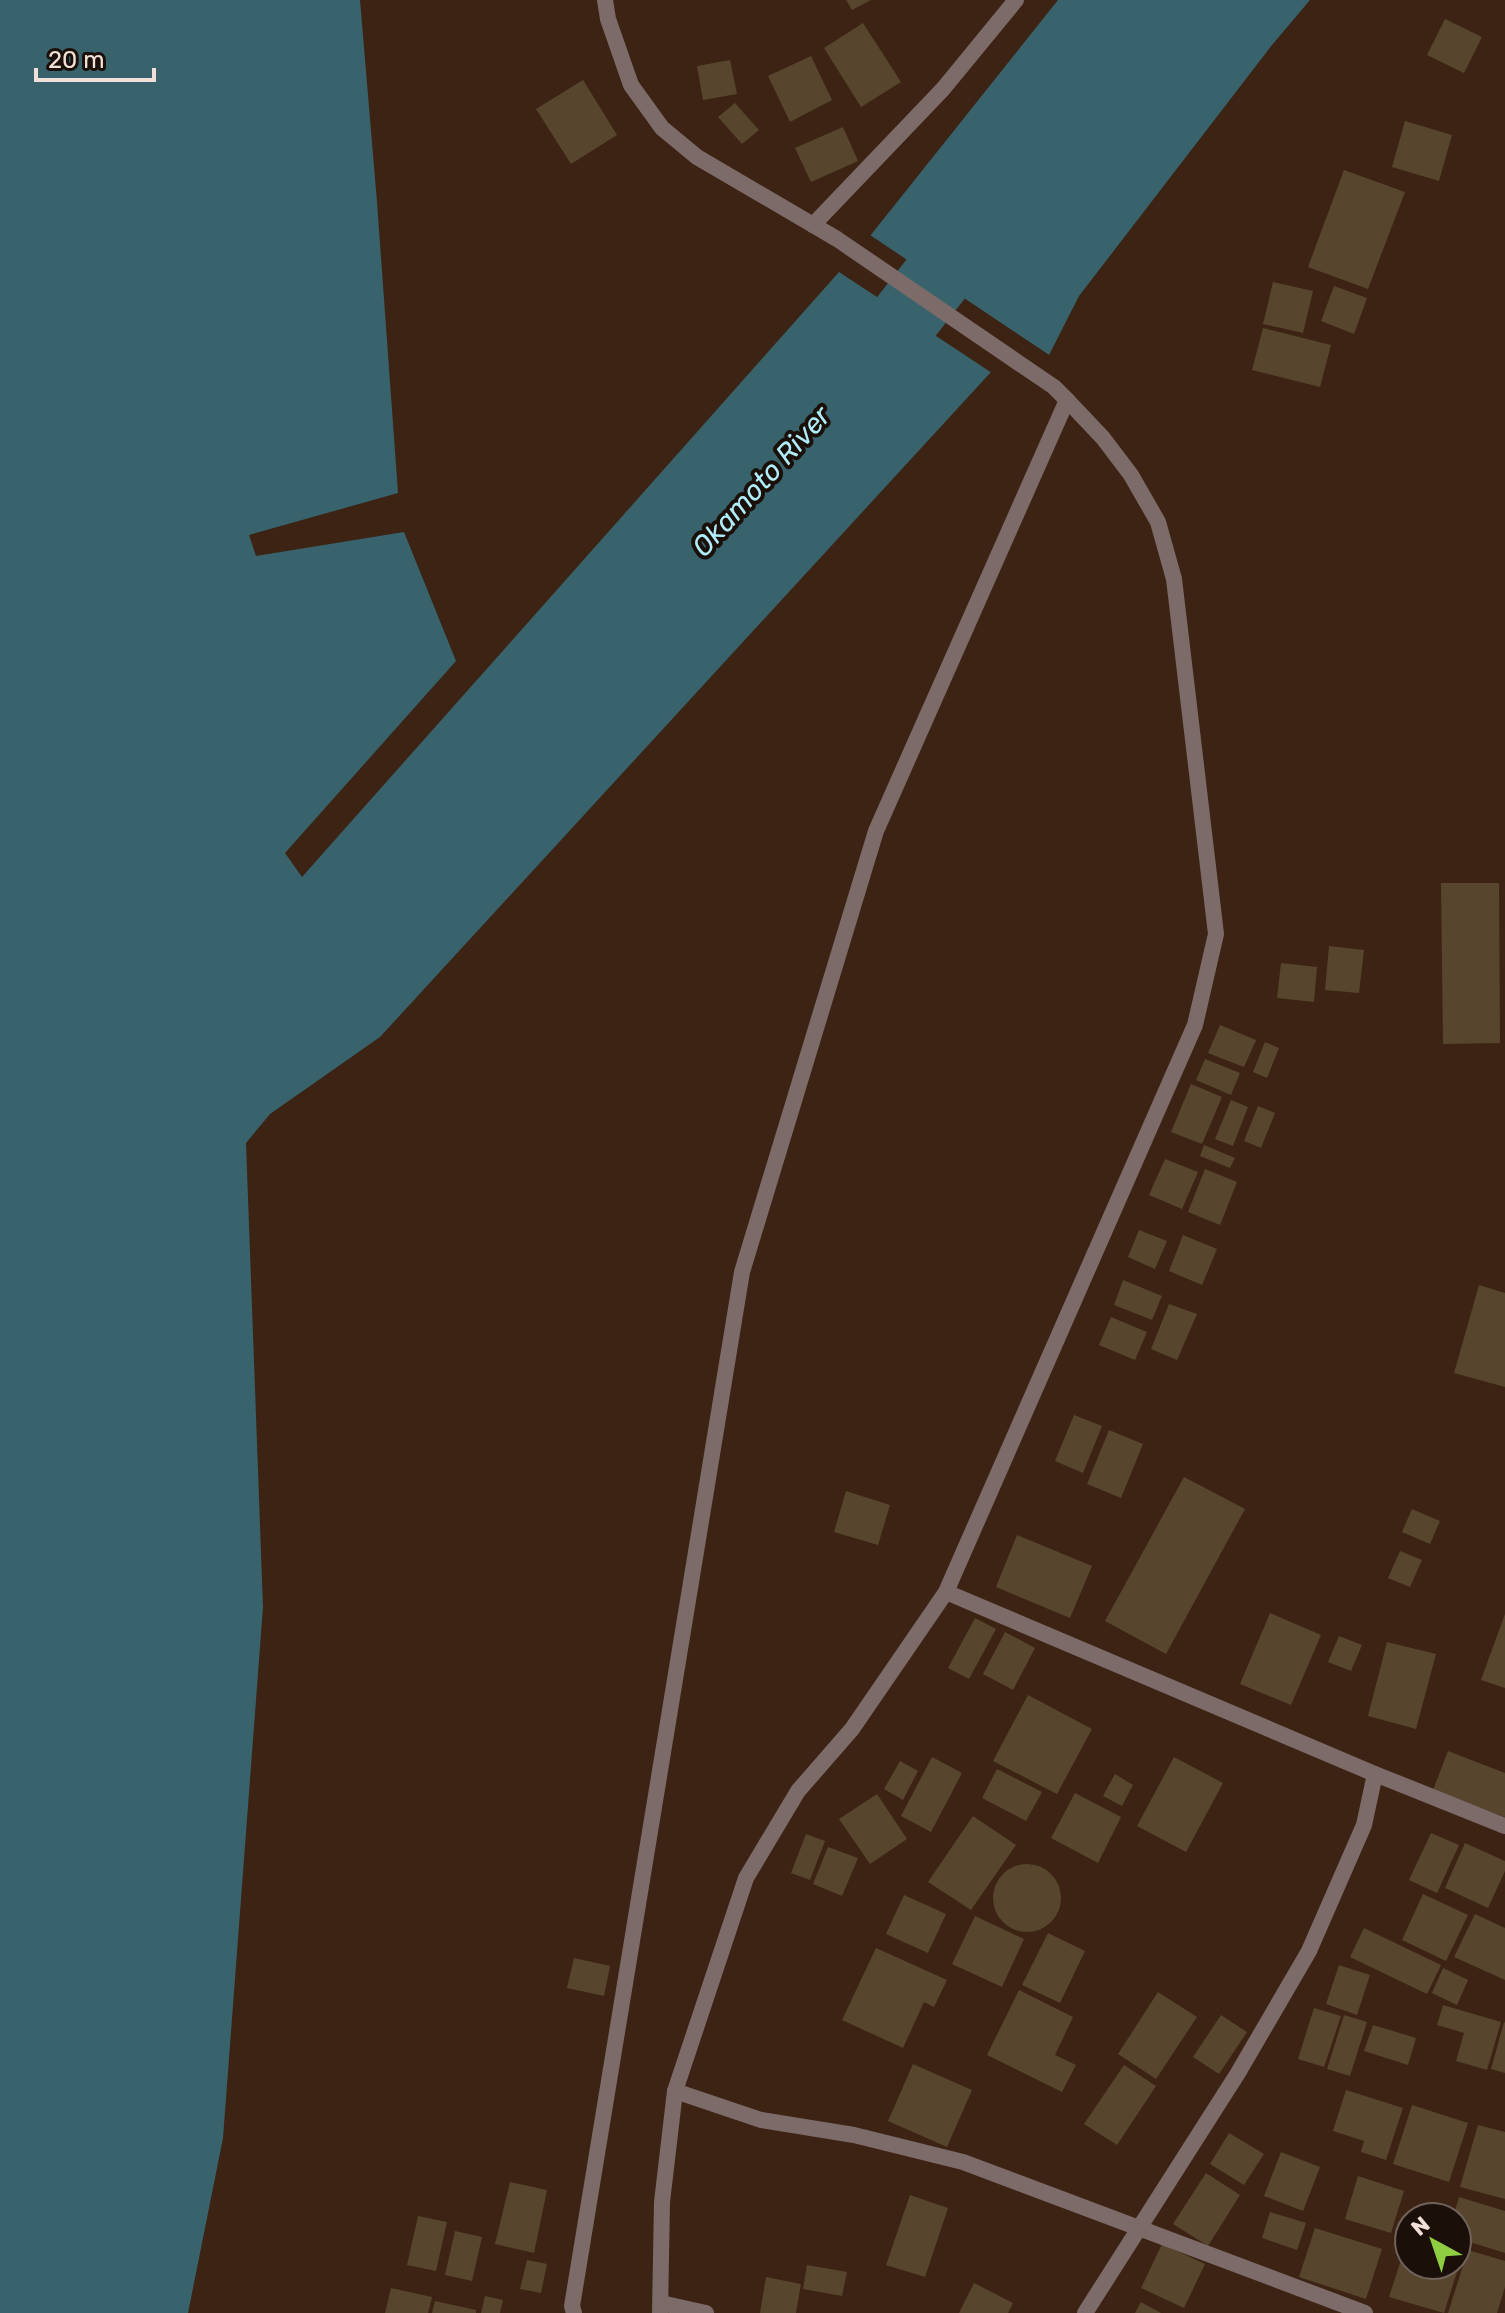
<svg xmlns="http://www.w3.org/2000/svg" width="1505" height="2313" font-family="Rubik,sans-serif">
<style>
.water{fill:#38636d}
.pier{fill:#3c2314}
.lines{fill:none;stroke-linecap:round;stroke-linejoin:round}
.river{stroke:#38636d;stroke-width:70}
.building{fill:#57462d}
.lane{stroke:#7c6b68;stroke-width:16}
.street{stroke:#7c6b68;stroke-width:16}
.labels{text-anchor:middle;stroke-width:8;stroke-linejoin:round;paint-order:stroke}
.water-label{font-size:28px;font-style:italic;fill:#b0edfb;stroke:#1b1009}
</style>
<rect width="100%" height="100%" fill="#3c2314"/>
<!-- water -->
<g class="water">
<path d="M0,0H360L377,202L398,493L249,535L256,556L404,532L456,661L285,853L302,877L839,272L991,372L380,1037L270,1114L246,1143L263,1607L223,2138L188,2313H0Z"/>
<path d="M1058,0H1310L1272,45L1079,296L1049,355L870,236Z"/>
</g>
<!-- pier -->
<g class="pier">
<path d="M867,233L1049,355L1052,357L1047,358L868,239Z"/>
<path d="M839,268L993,369L995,375L836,269Z"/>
</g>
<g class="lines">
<!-- river -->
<path class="river" d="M844,389L888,340L995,203"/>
</g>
<!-- building -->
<g class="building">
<path d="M846,0H871L852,10Z"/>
<path d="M1445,19L1482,37L1464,73L1427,55Z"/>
<path d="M863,23L901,82L861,107L824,48Z"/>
<path d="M811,56L832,100L790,122L768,76Z"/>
<path d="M730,60L737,94L703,100L697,66Z"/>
<path d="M583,80L617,135L571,164L536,109Z"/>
<path d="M735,103L759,130L742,144L718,117Z"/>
<path d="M1405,121L1452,135L1439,181L1392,167Z"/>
<path d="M843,127L858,161L811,182L795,148Z"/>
<path d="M1344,170L1405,192L1368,289L1308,267Z"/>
<path d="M1273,282L1313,291L1303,333L1263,324Z"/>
<path d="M1334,286L1367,298L1354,334L1321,321Z"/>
<path d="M1263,328L1331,345L1320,387L1252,370Z"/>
<path d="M1441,883H1499L1500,1043L1443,1044Z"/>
<path d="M1329,946L1364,950L1359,993L1325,990Z"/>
<path d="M1281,963L1317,967L1314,1002L1277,998Z"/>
<path d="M1220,1025L1256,1040L1244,1067L1208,1053Z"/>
<path d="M1265,1042L1279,1048L1267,1078L1253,1072Z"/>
<path d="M1205,1059L1240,1073L1231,1095L1196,1080Z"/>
<path d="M1191,1084L1222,1097L1202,1144L1171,1132Z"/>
<path d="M1231,1100L1248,1107L1233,1146L1215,1139Z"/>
<path d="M1258,1106L1275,1113L1261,1148L1244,1141Z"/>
<path d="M1204,1145L1235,1158L1230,1168L1200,1156Z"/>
<path d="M1165,1159L1198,1172L1182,1209L1149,1195Z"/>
<path d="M1205,1169L1237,1182L1220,1225L1188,1212Z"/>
<path d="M1139,1230L1167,1241L1155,1269L1128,1257Z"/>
<path d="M1183,1235L1217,1249L1202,1285L1169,1271Z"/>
<path d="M1123,1280L1162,1296L1152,1320L1114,1305Z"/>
<path d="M1479,1285L1505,1293V1387L1454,1373Z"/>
<path d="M1169,1304L1197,1314L1177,1360L1151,1349Z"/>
<path d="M1111,1317L1147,1332L1135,1360L1099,1345Z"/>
<path d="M1074,1415L1102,1426L1083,1473L1055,1461Z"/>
<path d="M1109,1430L1143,1444L1121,1498L1087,1484Z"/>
<path d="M1184,1477L1245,1509L1166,1654L1105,1621Z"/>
<path d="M846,1491L890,1505L878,1545L834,1532Z"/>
<path d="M1412,1509L1440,1521L1430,1544L1402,1532Z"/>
<path d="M1017,1535L1092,1566L1070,1618L996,1587Z"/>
<path d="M1400,1551L1422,1560L1410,1587L1388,1578Z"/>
<path d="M1270,1613L1321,1635L1291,1705L1240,1684Z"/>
<path d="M1505,1614V1688L1481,1680Z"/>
<path d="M975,1618L996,1629L969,1679L948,1668Z"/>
<path d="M1005,1632L1035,1648L1013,1690L983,1674Z"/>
<path d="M1339,1636L1362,1645L1351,1671L1328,1662Z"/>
<path d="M1387,1642L1436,1654L1416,1729L1368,1716Z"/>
<path d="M1028,1695L1092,1729L1057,1794L993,1761Z"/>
<path d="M1448,1751L1505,1773V1817L1433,1790Z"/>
<path d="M932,1757L962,1773L931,1832L901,1816Z"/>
<path d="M1174,1757L1223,1783L1186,1852L1137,1826Z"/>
<path d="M900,1761L918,1771L903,1800L884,1789Z"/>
<path d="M997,1769L1042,1792L1026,1821L982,1798Z"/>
<path d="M1115,1774L1133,1785L1122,1806L1103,1796Z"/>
<path d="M1075,1793L1121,1817L1098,1863L1051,1838Z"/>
<path d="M877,1794L907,1839L870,1864L839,1819Z"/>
<path d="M973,1816L1016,1845L971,1910L928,1882Z"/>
<path d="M1431,1833L1459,1845L1437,1893L1409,1880Z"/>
<path d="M806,1834L825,1841L810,1880L791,1873Z"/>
<path d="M1465,1843L1505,1861V1871L1488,1908L1445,1888Z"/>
<path d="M828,1847L858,1858L842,1896L813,1884Z"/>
<circle cx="1027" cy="1898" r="34"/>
<path d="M1423,1894L1468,1915L1446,1961L1402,1940Z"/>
<path d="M904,1895L946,1914L928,1953L886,1934Z"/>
<path d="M1475,1914L1505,1928V1980L1454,1957Z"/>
<path d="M975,1916L1024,1939L1002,1987L952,1964Z"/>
<path d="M1364,1928L1441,1965L1427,1994L1350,1957Z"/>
<path d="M1048,1933L1085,1951L1060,2003L1022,1985Z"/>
<path d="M876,1948L947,1980L934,2007L924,2002L903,2048L842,2020Z"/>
<path d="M574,1958L610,1966L604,1996L567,1988Z"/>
<path d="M1339,1965L1370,1975L1357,2015L1326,2004Z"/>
<path d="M1443,1968L1468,1980L1457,2005L1432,1993Z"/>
<path d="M1019,1990L1073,2017L1055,2055L1076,2065L1062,2092L987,2055Z"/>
<path d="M1158,1992L1197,2017L1156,2079L1118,2054Z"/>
<path d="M1443,2005L1501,2022L1487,2070L1456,2061L1464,2033L1437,2025Z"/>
<path d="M1314,2008L1341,2016L1324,2067L1298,2059Z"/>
<path d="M1221,2015L1247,2032L1219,2074L1193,2057Z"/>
<path d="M1344,2015L1367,2022L1350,2076L1327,2069Z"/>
<path d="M1504,2022L1505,2023V2073L1491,2069Z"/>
<path d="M1373,2025L1416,2038L1408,2065L1364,2051Z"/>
<path d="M913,2064L972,2090L947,2147L888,2121Z"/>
<path d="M1124,2065L1156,2086L1117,2145L1084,2124Z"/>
<path d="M1346,2090L1403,2108L1386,2160L1361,2152L1364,2141L1333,2131Z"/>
<path d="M1412,2105L1468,2123L1449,2182L1393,2164Z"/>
<path d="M1478,2125L1505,2132V2199L1460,2187Z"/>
<path d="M1229,2133L1264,2154L1244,2185L1210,2164Z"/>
<path d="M1281,2152L1320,2167L1303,2211L1264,2196Z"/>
<path d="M1206,2173L1240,2195L1208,2246L1173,2224Z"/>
<path d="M1358,2176L1404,2191L1391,2233L1345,2219Z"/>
<path d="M510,2182L547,2190L534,2253L495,2244Z"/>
<path d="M910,2195L948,2208L925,2277L886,2265Z"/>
<path d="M1459,2197L1505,2211V2253L1457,2238V2217H1453Z"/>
<path d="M1270,2212L1306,2223L1297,2250L1262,2238Z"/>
<path d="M418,2216L447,2222L436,2271L407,2265Z"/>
<path d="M1315,2228L1382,2249L1366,2299L1299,2277Z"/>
<path d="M455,2231L482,2237L472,2281L445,2275Z"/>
<path d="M1408,2238L1409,2265H1457V2257L1461,2259L1444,2313L1389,2297Z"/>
<path d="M1162,2244L1205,2264L1184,2308L1141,2288Z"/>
<path d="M1468,2250L1505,2261V2287L1497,2313H1448Z"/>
<path d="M527,2260L547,2264L541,2293L520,2289Z"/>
<path d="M807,2265L847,2272L842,2296L803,2289Z"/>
<path d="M766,2277L801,2284L796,2313H760Z"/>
<path d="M974,2283L1013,2303L1008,2313H959Z"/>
<path d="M391,2288L432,2297L428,2313H385Z"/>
<path d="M485,2296L503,2300L500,2313H481Z"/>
<path d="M435,2301L476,2310V2313H432Z"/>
<path d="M1141,2302L1161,2313H1135Z"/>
</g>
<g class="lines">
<!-- lane -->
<path class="lane" d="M574,2313L572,2306L742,1272L876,831L1067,400"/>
<!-- street -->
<g class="street">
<path d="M605,0L608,19L631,85L662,128L697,157L837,239L1054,387L1067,400L1103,438L1131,475L1158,522L1174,579L1216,934L1195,1025L946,1592L852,1729L798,1791L746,1878L675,2091L662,2202L660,2313"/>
<path d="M813,225L943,89L1016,0"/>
<path d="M946,1592L1375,1774L1505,1826"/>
<path d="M675,2091L761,2120L854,2135L963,2162L1365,2313"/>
<path d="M661,2303L706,2313"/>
<path d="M1085,2313L1238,2073L1309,1951L1364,1825L1375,1774"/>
</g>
</g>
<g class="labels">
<!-- water labels -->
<g class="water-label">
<text transform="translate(761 481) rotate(-48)" y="10">Okamoto River</text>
</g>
</g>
<!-- north arrow -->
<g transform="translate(1433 2241) rotate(320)"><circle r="38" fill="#1b1009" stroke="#71635b" stroke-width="2"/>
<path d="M0-6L14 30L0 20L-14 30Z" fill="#8fcd42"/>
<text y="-12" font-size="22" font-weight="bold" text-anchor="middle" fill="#f1e0d7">N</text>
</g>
<!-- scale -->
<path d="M36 68v12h118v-12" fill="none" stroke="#f1e0d7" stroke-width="4"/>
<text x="48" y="68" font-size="24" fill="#f1e0d7" stroke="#1b1009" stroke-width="6" paint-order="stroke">20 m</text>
</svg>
